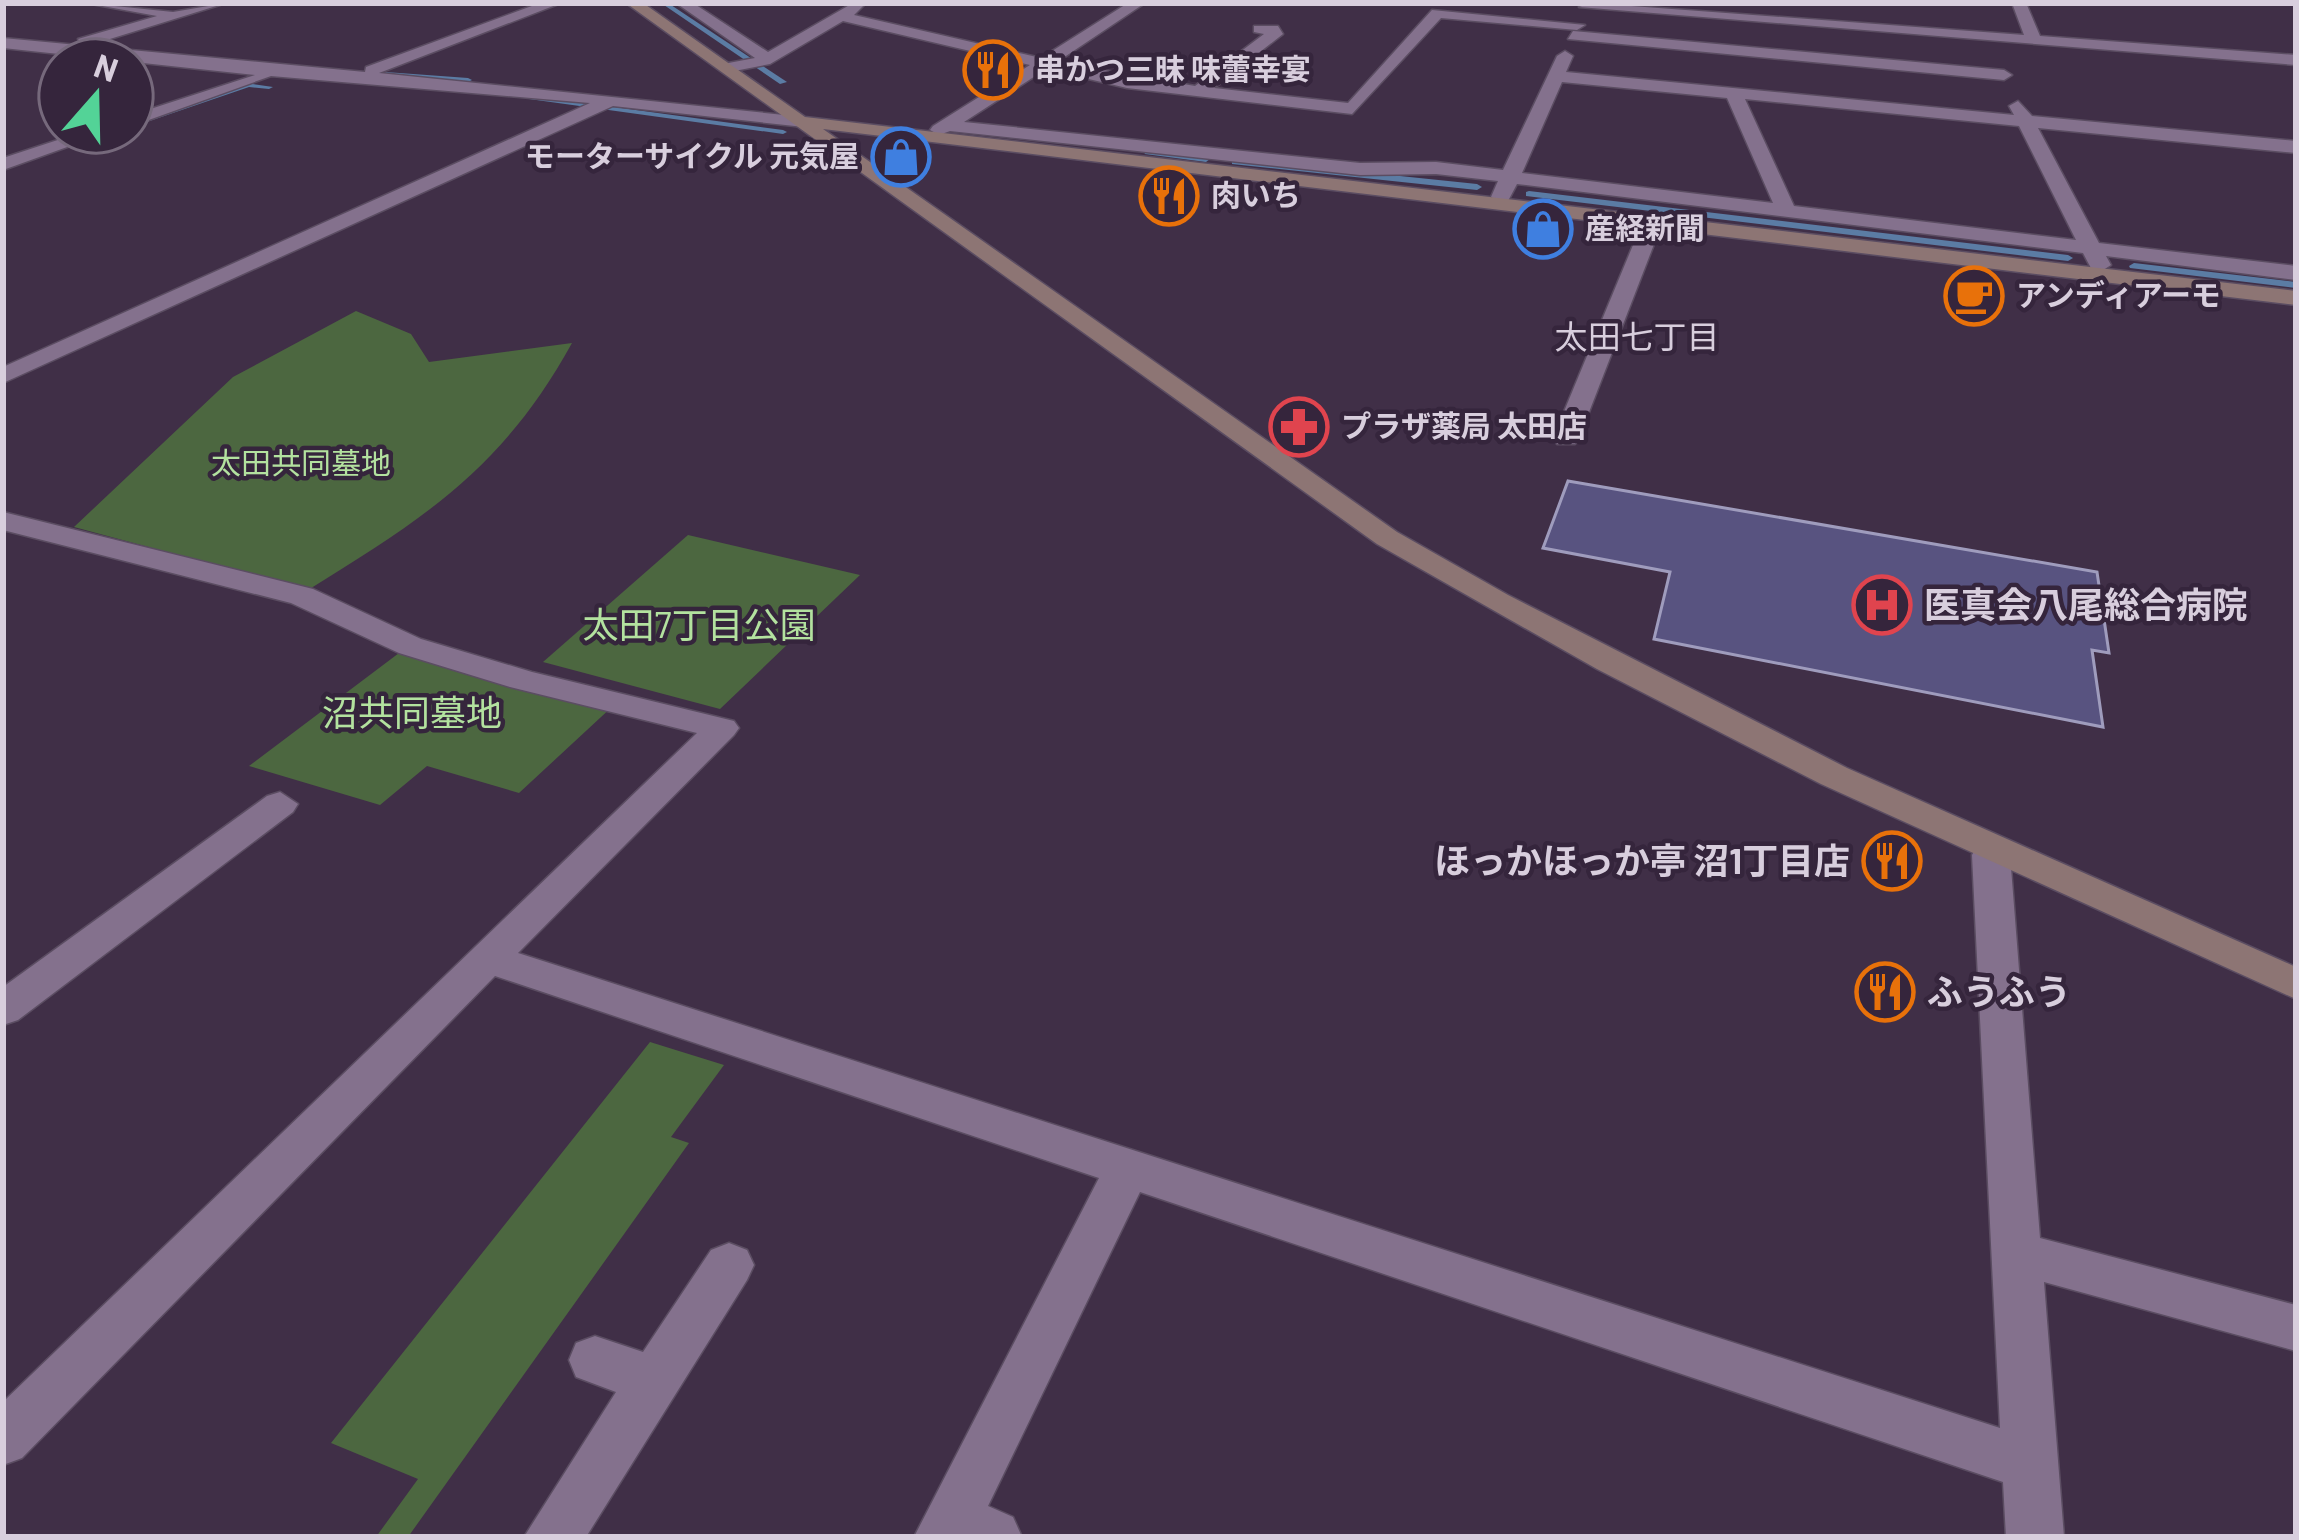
<svg xmlns="http://www.w3.org/2000/svg" width="2299" height="1540" font-family="Barlow,'Noto Sans JP',sans-serif">
<style>
.green{fill:#4c6740}
.lines{fill:none;stroke-linecap:round;stroke-linejoin:round}
.stream{fill:#5b7ca4;fill-rule:evenodd}
.building{fill:#585380;stroke:#9f9cbd;stroke-width:3}
.street-casing{stroke:#5b4d62;stroke-width:3}
.secondary-casing{stroke:#5b4d62;stroke-width:3}
.street{fill:#84718d;fill-rule:evenodd}
.secondary{fill:#8d7574;fill-rule:evenodd}
.labels{text-anchor:middle;stroke-width:9;stroke-linejoin:round;paint-order:stroke}
.far-poi-label{font-size:30px;font-weight:bold;fill:#d8cedd;stroke:#35253c;text-anchor:start}
.far-park-label{font-size:30px;fill:#b3e29f;stroke:#35253c}
.far-neighbourhood-label{font-size:33px;fill:#d8cedd;stroke:#35253c}
.poi-label{font-size:36px;font-weight:bold;fill:#d8cedd;stroke:#35253c;text-anchor:start}
.park-label{font-size:36px;fill:#b3e29f;stroke:#35253c}
</style>
<rect width="100%" height="100%" fill="#402f47"/>
<!-- green -->
<g class="green">
<path d="M356,311L411,334L429,362L572,343C503,468 426,517 308,590L74,527L233,377Z"/>
<path d="M688,535L860,575L720,709L543,662Z"/>
<path d="M403,650L614,705L519,793L427,766L380,805L249,766Z"/>
<path d="M650,1042L724,1065L671,1137L689,1143L408,1537H376L418,1479L331,1443Z"/>
</g>
<g class="lines">
<!-- stream -->
<g class="stream">
<path d="M661,3H668L787,82L780,84Z"/>
<path d="M372,71L468,78L472,80L468,82L375,75Z"/>
<path d="M245,83L273,87L269,89L249,87L132,127V122Z"/>
<path d="M526,95L783,130L787,132L783,134L529,99Z"/>
<path d="M102,132H114L80,145L73,143Z"/>
<path d="M1148,149L1206,156L1210,159L1206,162L1145,154L1144,152Z"/>
<path d="M1235,159L1477,184L1482,187L1477,190L1232,164V160Z"/>
<path d="M1529,191L2068,255L2073,258L2068,261L1526,196V192Z"/>
<path d="M2134,263L2296,282V288L2130,268L2129,266Z"/>
</g>
</g>
<!-- building -->
<path class="building" d="M1568,481L2097,572L2109,653L2092,650L2103,727L1654,639L1670,572L1543,548Z"/>
<g class="lines">
<defs>
<g id="street">
<path d="M86,3L173,12L226,3L84,47L78,39L157,16Z"/>
<path d="M540,3H561L379,73L804,117L813,122L804,127L613,106L3,383V367L590,103L271,76L132,126V115L255,75L3,48V38L365,72L366,67Z"/>
<path d="M676,3H693L768,52L853,3H866L854,15L1041,58L1128,3H1145L1057,62L1195,86L1264,34L1254,32V26H1278L1283,34L1214,88L1348,103L1432,10L1585,25L1577,30L1441,18L1352,114L1127,88L1046,69L964,122L1360,163L1436,162L1503,170L1557,56L1565,51L1573,56L1566,72L2014,115L2009,106L2018,101L2032,116L2296,141V153L2038,128L2099,243L2296,266V280L2106,256L2111,265L2100,272L2092,270L2083,253L1517,184L1508,201L1501,203L1491,197L1498,181L1436,174L1360,175L950,131L939,135L930,130L933,126L1030,65L843,21L770,64L724,73L718,65L755,58ZM1562,82L1727,98L1773,203L1522,173ZM1745,99L2019,126L2076,240L1794,206Z"/>
<path d="M1591,3L2024,35L2012,3H2026L2040,36L2296,55V65L1579,7Z"/>
<path d="M1573,31L2004,70L2012,75L2004,80L1568,39Z"/>
<path d="M82,132H109L3,170V158Z"/>
<path d="M1653,215L1663,221L1579,438L1575,444H1557L1553,438L1643,221Z"/>
<path d="M3,512L313,589L421,639L532,672L734,721L739,728L734,735L518,953L2000,1428L1972,855L1977,846H2005L2010,855L2040,1238L2296,1305V1351L2044,1282L2064,1537H2006L2003,1482L1140,1192L988,1506L1013,1517L1022,1537H914L1099,1178L495,976L22,1458L3,1465V1402L697,733L510,687L399,653L291,603L3,530Z"/>
<path d="M280,792L298,804L293,812L18,1020L3,1025V987L267,796Z"/>
<path d="M729,1243L747,1250L754,1265L747,1280L586,1537H524L616,1392L576,1377L569,1360L576,1343L595,1336L643,1352L711,1250Z"/>
</g>
<path id="secondary" d="M626,3H643L805,117L2296,291V305L823,129L1397,532L1508,595L1847,768L2296,967V999L1821,784L1597,669L1377,544Z"/>
</defs>
<!-- street casing -->
<use href="#street" class="street-casing"/>
<!-- secondary casing -->
<use href="#secondary" class="secondary-casing"/>
<!-- street -->
<use href="#street" class="street"/>
<!-- secondary -->
<use href="#secondary" class="secondary"/>
</g>
<!-- icons -->
<defs>
<symbol id="restaurant-ring" viewBox="-11 -11 22 22"><circle r="9.5" fill="#35253c" stroke="#e8710a" stroke-width="1.5"/><path d="M-5-6h1v4h1v-4h1v4h1v-4h1v5L-1.5 .5V6h-2V.5L-5-1ZM5-6V6H3V1.5H1.5Q1.5-4 5-6Z" fill="#e8710a"/></symbol>
<symbol id="shop-ring" viewBox="-11 -11 22 22"><circle r="9.5" fill="#35253c" stroke="#3f7fe0" stroke-width="1.5"/><path d="M-5-2.5h2.3a2.7 3.5 0 0 1 5.4 0H5L5.5 6h-11ZM-1.5-2.5h3a1.5 2.3 0 0 0-3 0Z" fill="#3f7fe0"/></symbol>
<symbol id="cafe-ring" viewBox="-11 -11 22 22"><circle r="9.5" fill="#35253c" stroke="#e8710a" stroke-width="1.5"/><path d="M-5.5-4.5H6V0H3Q3 3.5 0 3.5H-2.5Q-5.5 3.5-5.5 0ZM3-3.2v2h1.7v-2ZM-6 4.5H4V6H-6Z" fill="#e8710a"/></symbol>
<symbol id="pharmacy-ring" viewBox="-11 -11 22 22"><circle r="9.5" fill="#35253c" stroke="#e0444e" stroke-width="1.5"/><path d="M-2-6h4v4h4v4h-4v4h-4v-4h-4v-4h4Z" fill="#e0444e"/></symbol>
<symbol id="hospital-ring" viewBox="-11 -11 22 22"><circle r="9.5" fill="#35253c" stroke="#e0444e" stroke-width="1.5"/><path d="M-5-5h3v3.5h4V-5h3V5h-3V1.5h-4V5h-3Z" fill="#e0444e"/></symbol>
</defs>
<g fill-rule="evenodd">
<use href="#restaurant-ring" x="960" y="37" width="66" height="66"/>
<use href="#shop-ring" x="868" y="124" width="66" height="66"/>
<use href="#restaurant-ring" x="1136" y="163" width="66" height="66"/>
<use href="#shop-ring" x="1510" y="196" width="66" height="66"/>
<use href="#cafe-ring" x="1941" y="263" width="66" height="66"/>
<use href="#pharmacy-ring" x="1266" y="394" width="66" height="66"/>
<use href="#hospital-ring" x="1849" y="572" width="66" height="66"/>
<use href="#restaurant-ring" x="1859" y="828" width="66" height="66"/>
<use href="#restaurant-ring" x="1852" y="959" width="66" height="66"/>
</g>
<g class="labels">
<!-- far-poi labels -->
<g class="far-poi-label">
<text x="1035" y="80">串かつ三昧 味蕾幸宴</text>
<text x="859" y="167" text-anchor="end">モーターサイクル 元気屋</text>
<text x="1211" y="206">肉いち</text>
<text x="1585" y="239">産経新聞</text>
<text x="2016" y="306">アンディアーモ</text>
<text x="1341" y="437">プラザ薬局 太田店</text>
</g>
<!-- far-park labels -->
<g class="far-park-label">
<text x="301" y="474">太田共同墓地</text>
</g>
<!-- far-neighbourhood labels -->
<g class="far-neighbourhood-label">
<text x="1637" y="349">太田七丁目</text>
</g>
<!-- poi labels -->
<g class="poi-label">
<text x="1924" y="618">医真会八尾総合病院</text>
<text x="1850" y="874" text-anchor="end">ほっかほっか亭 沼1丁目店</text>
<text x="1927" y="1005">ふうふう</text>
</g>
<!-- park labels -->
<g class="park-label">
<text x="699" y="638">太田7丁目公園</text>
<text x="412" y="726">沼共同墓地</text>
</g>
</g>
<!-- border -->
<rect width="2299" height="1540" fill="none" stroke="#d8cedd" stroke-width="12"/>
<!-- north arrow -->
<g transform="translate(96 96) rotate(20)"><circle r="57" fill="#35253c" stroke="#76697c" stroke-width="3"/>
<path d="M0-9L21 45L0 30L-21 45Z" fill="#53d397"/>
<text y="-18" font-size="33" font-weight="bold" text-anchor="middle" fill="#d8cedd">N</text>
</g>
</svg>
